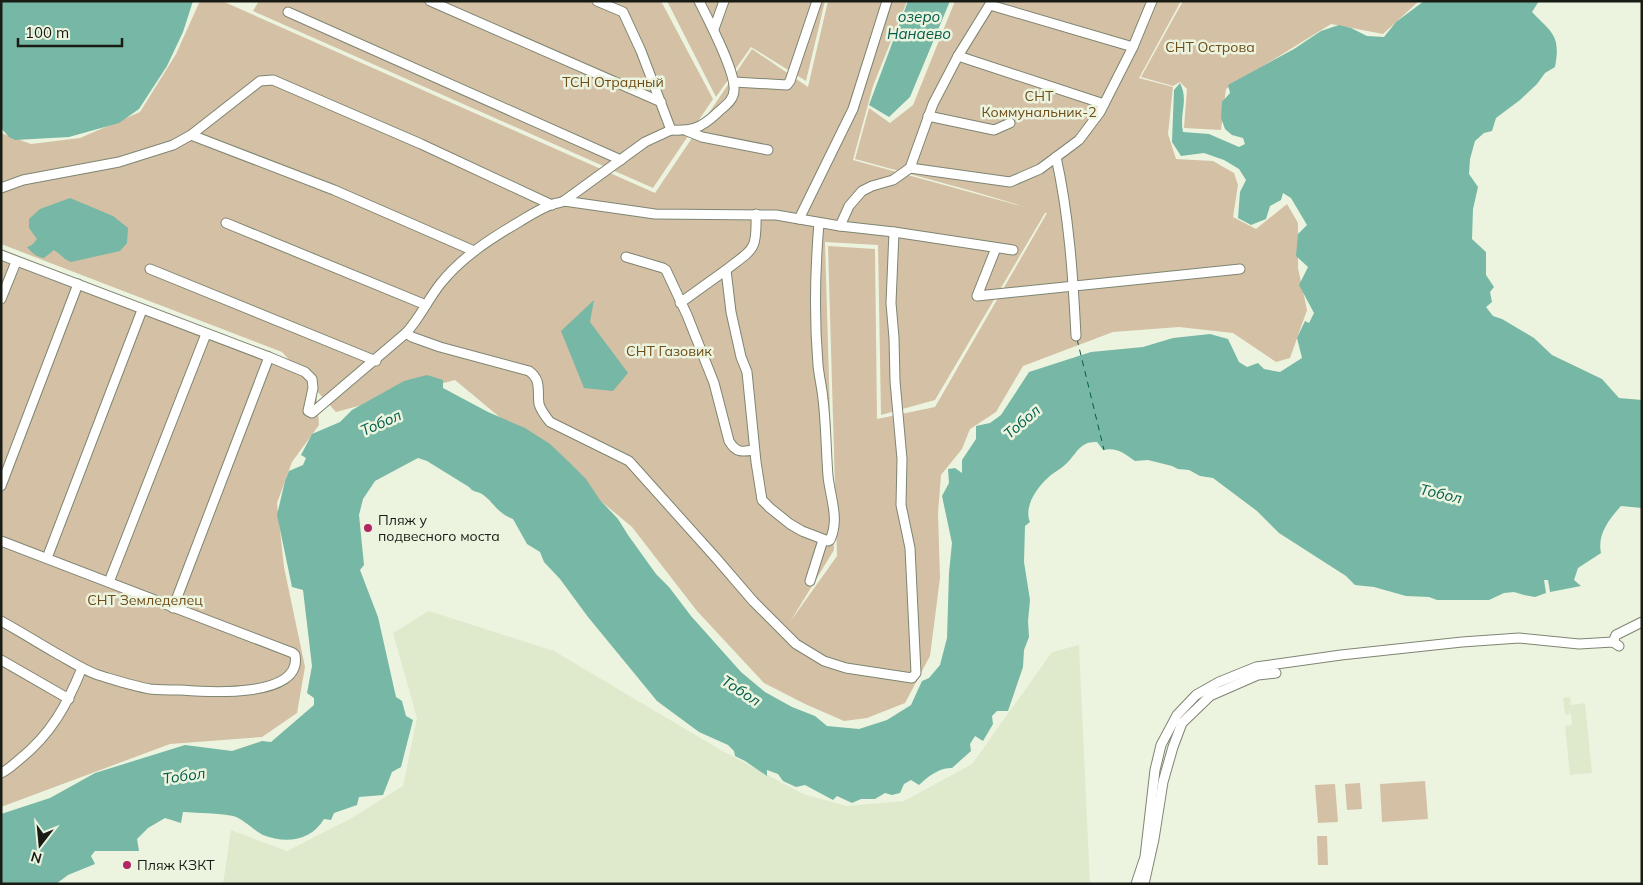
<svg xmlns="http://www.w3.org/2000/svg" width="1643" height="885" font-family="Mulish,sans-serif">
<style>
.built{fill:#dfeacd}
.green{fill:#d4c0a4;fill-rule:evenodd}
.water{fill:#77b7a5}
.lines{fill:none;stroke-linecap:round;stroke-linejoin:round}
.ferry{stroke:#005d4c;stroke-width:1;stroke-dasharray:6 5;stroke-linecap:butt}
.minor-casing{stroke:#7e8572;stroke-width:11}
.minor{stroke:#fff;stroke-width:9}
.poi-dot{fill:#b12663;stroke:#ecf4df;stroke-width:2}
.labels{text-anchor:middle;stroke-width:5;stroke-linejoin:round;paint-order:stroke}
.park-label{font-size:14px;fill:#6e4d18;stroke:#ecf4df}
.poi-label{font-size:14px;fill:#191c15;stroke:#ecf4df;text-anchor:start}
.water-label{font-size:15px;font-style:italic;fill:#005d4c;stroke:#ecf4df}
</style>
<rect width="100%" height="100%" fill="#ecf4df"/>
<!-- built -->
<g class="built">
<path d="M429,611L554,651L719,749L803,794L847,806L904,801L972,764L1052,652L1079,645L1090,884H223L231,830L287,851L350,819L403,786L417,718L393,633Z"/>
<path d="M1570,697L1571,705L1585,703L1592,773L1570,775L1565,726L1572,725L1571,714L1565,715L1563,698Z"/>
</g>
<!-- green -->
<g class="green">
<path d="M200,1H222L655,193L752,49L808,87L828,1H907L873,86L853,160L1032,209L972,191L855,159L869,108L890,123L913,105L955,1H1181L1139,78L1173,87L1168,134L1176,159L1213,161L1234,173L1238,185L1233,217L1256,229L1287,204L1298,223V268L1307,310L1290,358L1276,362L1233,333L1179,327L1113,332L1023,366L996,412L970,429L962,449L941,475L938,513L940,578L930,656L905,703L867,718L844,721L805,704L764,683L697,611L632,527L455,380L336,412L316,390L319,425L292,462L277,503L284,567L305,667L297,713L262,737L170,744L1,807V249L295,366L282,352L1,244V133L31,144L80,138L140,112L176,54ZM1045,213H1047L935,407L877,419L875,249L828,246L837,556L790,622L834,550L825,242L878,245L881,415L935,400Z"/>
<path d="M259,1H661L713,99L653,188L253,11Z"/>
<path d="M667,1H825L806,81L751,47L716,97Z"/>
<path d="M1183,1H1419L1383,34L1331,24L1226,89L1221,130L1184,128L1187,89L1180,82L1173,86L1141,77Z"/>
<path d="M1425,781L1428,819L1382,822L1380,784Z"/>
<path d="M1360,783L1362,809L1347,810L1345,784Z"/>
<path d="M1335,784L1338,822L1318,823L1315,785Z"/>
<path d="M1317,836H1327L1328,865H1318Z"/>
</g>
<!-- water -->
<g class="water">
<path d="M1,1H193L183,32L167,66L139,109L119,123L69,137L15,140L9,137L1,128Z"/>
<path d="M908,1H950L910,97L889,117L869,105Z"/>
<path d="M1424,1H1539L1532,12C1552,33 1561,35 1555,67L1545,73L1537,84L1520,100L1496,118L1492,131L1484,133L1475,141L1470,159L1469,174L1478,187L1473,209L1472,239L1486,252V275L1494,287L1490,292L1492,302L1486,307L1493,316L1502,319L1534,338L1552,355L1602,379L1619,398L1642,400V508L1621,506C1609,519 1597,535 1601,553L1578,568L1574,580L1581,586L1550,592L1548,580H1544L1546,593L1535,597L1524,595L1514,592L1504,593L1489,600H1437L1429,597L1406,596L1374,587L1355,585L1346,576L1279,533L1257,511L1213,478L1200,476L1189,470L1178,469L1172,466L1148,460L1135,461C1124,453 1117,447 1103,450L1097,442C1080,441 1077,453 1067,463C1062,468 1056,471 1051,475C1039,485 1023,505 1030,522L1025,526L1024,562L1030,600L1028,621L1029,637L1024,650L1023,667L1008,711H997L992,716L993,724L983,741L975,736L970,744L971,751L952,768C940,767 927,777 919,785L911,780L904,784L900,793L892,795L885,793L875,799H861L852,803L837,796L833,800L805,785L796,787L783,781L778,774L767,770V776L745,761L735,756L734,751L728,745L699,732L657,701L588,617L560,579L544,562L540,552L527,544L513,519C496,513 492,499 480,493C475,491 473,492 469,487L427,461L418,458L375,481L363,499L359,515L364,565L360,570L378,617L396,697L402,701L406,716L413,720L401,767L392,772L383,795L359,797L357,805L334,813L331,820L324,819C311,841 286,844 263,835C253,830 244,819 233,816C218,813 199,813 183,812L181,823L165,818L148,828L137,839L139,851H95L91,856L95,864L68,875L56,884H1V814L50,798L95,773L185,745L232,751L262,741L271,742L314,705V698L307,693L312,666L303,590L292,587L277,515L285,481L289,471L303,465L306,458L301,455L312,434L340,422L352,410L404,381L427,375L443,380V388L488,412L525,428L550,444L571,464L586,479L600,500L618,519L628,535L656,574L669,587L691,616L741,672L765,692L792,707L815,716L827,726L859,729L887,720L911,705L922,681L929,678L940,665L947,638L949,573L952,543L942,496L949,483L948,469L955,468L962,473V460L976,439V426L990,423L1001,415L1029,372L1091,352L1143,347L1173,338L1210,334L1228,339L1239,362L1247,367L1258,363L1264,369L1280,372L1302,358L1297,338L1305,321L1309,323L1314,313L1299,285L1308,267L1296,256L1298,234L1307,225L1291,198L1283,193L1281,200L1270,206L1266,219L1251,225L1238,218L1240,192L1246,180L1239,169L1224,160L1204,153L1181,156L1172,142L1174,90L1180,83C1189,101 1179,113 1183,132L1209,134L1239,147L1245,144L1243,138L1232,135L1225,129L1221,118L1222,102L1230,93L1228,85L1294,49L1321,31L1339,25L1351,28L1367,36L1384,37L1396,22Z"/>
<path d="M70,198L113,216L128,228L127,243L120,251L71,262C64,260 61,254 54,250L44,258C36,257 32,253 27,247L32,245L37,239L29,228V219L40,209Z"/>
<path d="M594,300L590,322L628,373L613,391L584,388L561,331Z"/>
</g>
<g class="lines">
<!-- ferry -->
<path class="ferry" d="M1077,339L1104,450"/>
<defs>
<g id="minor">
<path d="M430,1L661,102"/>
<path d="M990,5L1133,47"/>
<path d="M288,12L621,160"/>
<path d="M714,29L724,1"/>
<path d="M958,56L1104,104"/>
<path d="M734,82L787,85L790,81L817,1"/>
<path d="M928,116L994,130L1010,123"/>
<path d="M671,130C692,131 701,128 716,114C723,107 734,101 734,90C736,72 708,19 699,1"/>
<path d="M687,131L702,137L768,150"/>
<path d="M191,135L334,190L474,251"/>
<path d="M1056,157C1069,215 1073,276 1076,336"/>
<path d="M910,168L1010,182L1040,169L1079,140L1100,112L1133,47L1152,1"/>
<path d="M1,188L23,180L119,162L173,145L191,135L260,81L273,80L421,144L552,205"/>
<path d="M564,201L655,214L776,215L840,226L849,206L862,191L872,186L893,180L910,168L933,104L958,56L992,1"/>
<path d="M756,214C757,251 754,248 726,270L731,312L741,357L747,372L756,462L762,500L770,508L790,524L802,531L828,541L830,540C840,519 830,497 828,476C826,450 826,424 823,399C822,388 819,376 818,365C814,317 815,270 819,223"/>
<path d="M799,219L853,109L887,1"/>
<path d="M226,223L426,305"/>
<path d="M840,226L894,232L1013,250"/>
<path d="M996,248L977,296L1240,269"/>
<path d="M1,255L269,357L305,372L312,379L313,388L308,411L312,413L406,333C420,318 428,299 441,283C462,257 490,239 519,222C529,216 541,208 553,204C557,203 560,203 564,201L645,142L671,130L641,51L623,12L597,1"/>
<path d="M626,257L663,268L666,270L687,315L714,383L729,441C736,453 742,452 754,450"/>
<path d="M150,269L376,361"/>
<path d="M1,299L16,262"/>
<path d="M680,303L726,270"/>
<path d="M406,333L412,337L440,347L529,371C542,380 537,392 539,404C541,411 546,417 550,422L629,461L716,558L753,601L796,644L824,661L846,668L912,678L916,673L910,548L901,505L902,459L895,381L894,338L891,303L894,232"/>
<path d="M1,486L78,284"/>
<path d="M1,541L293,653L295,655C303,699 206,692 181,690C171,690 160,690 150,689C133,686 115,680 98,675C83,670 69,660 54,652C37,642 19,631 1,621"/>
<path d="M47,558L142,310"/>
<path d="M810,581L823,540"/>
<path d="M109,582L206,334"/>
<path d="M173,608L269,357"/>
<path d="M1613,642L1616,635L1642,622"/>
<path d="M1,660L69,699"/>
<path d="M1,773C8,770 14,764 20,759C51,734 67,705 82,668"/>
<path d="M1136,884L1145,857L1155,770L1161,745L1177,715L1196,695L1219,682L1256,667L1341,655L1462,642L1519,638L1579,644L1613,642L1619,646"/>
<path d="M1144,884L1154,839L1163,782L1173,747L1182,723L1210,696L1258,675L1276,673"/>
</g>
</defs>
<!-- minor casing -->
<use href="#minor" class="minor-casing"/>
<!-- minor -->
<use href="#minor" class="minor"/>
</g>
<!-- markers -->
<g class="poi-dot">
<circle cx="368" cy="528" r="5"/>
<circle cx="127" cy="865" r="5"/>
</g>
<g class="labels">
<!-- park labels -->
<g class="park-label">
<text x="1210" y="52">СНТ Острова</text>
<text x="613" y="87">ТСН Отрадный</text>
<text x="1039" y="101">СНТ<tspan x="1039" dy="16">Коммунальник-2</tspan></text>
<text x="669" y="356">СНТ Газовик</text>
<text x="145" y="605">СНТ Земледелец</text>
</g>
<!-- poi labels -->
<g class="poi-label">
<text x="378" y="525">Пляж у<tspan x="378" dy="16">подвесного моста</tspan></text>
<text x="137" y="870">Пляж КЗКТ</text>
</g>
<!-- water labels -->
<g class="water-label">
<text x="919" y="22">озеро<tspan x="919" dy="17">Нанаево</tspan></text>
<text transform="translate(1022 422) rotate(-41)" y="5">Тобол</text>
<text transform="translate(381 423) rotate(-24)" y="5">Тобол</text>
<text transform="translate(1441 494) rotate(13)" y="5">Тобол</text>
<text transform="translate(741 691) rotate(33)" y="5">Тобол</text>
<text transform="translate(184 776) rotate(-8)" y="5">Тобол</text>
</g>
</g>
<!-- border -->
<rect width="1643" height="885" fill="none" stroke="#191c15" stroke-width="5"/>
<!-- north arrow -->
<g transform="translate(40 845) rotate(196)" stroke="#ecf4df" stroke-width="4" paint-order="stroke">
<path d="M0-4L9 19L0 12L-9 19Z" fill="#191c15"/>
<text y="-8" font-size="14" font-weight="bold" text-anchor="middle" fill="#191c15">N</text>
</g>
<!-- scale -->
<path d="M18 38v8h104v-8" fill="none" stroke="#191c15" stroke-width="2.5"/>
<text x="25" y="38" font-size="15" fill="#191c15" stroke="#ecf4df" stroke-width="4" paint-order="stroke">100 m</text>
</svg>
